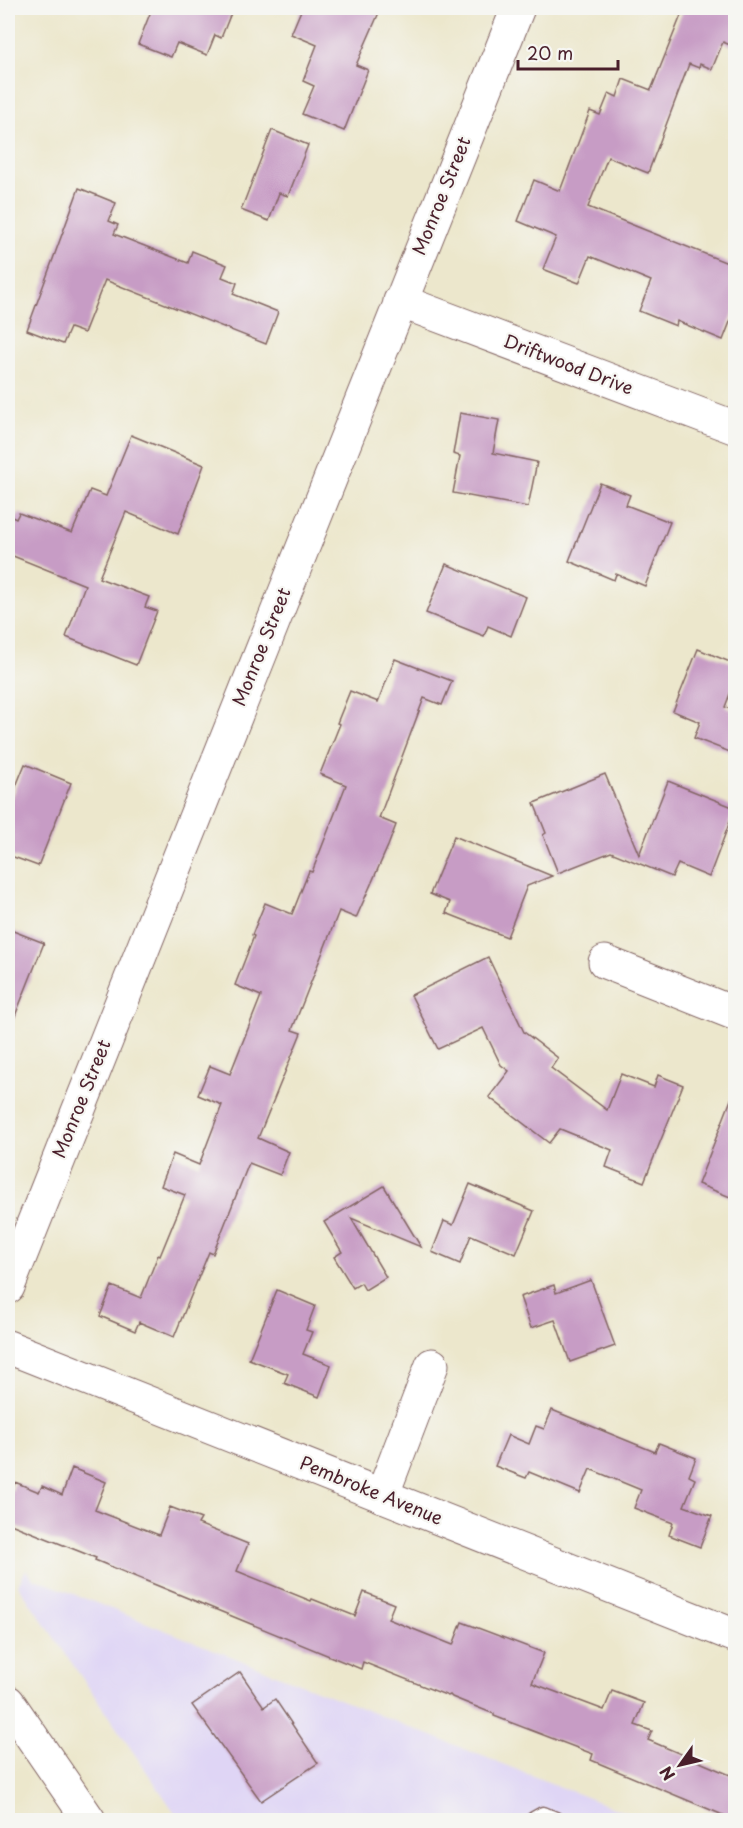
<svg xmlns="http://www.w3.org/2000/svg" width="743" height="1828" font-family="'Playpen Sans',sans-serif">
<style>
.built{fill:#dfd5f5}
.building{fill:#c79cc5}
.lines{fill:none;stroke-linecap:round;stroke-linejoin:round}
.lane-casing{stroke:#836563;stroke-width:19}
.street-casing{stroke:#836563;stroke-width:35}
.secondary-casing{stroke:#836563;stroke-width:35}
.primary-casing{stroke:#836563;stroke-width:35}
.lane{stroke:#fff;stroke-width:16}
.street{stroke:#fff;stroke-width:33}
.secondary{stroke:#fff;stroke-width:33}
.primary{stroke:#fff;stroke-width:33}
.labels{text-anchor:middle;stroke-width:4.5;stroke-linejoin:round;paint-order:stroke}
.street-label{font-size:18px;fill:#4a1f2b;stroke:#f6f6f2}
</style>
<rect width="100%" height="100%" fill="#f6f6f2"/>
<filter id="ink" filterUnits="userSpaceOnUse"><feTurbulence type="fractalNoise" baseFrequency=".0167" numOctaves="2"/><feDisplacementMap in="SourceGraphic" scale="12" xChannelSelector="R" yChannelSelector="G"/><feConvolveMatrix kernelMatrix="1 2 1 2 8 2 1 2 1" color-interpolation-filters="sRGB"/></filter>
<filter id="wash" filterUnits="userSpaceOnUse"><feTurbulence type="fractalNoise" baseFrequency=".008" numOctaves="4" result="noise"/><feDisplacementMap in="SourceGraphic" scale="24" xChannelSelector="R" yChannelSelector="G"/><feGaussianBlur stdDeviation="1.35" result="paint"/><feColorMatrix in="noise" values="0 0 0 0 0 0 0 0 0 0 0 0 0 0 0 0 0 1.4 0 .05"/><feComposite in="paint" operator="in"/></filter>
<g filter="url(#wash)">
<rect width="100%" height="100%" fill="#ece7cc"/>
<!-- built -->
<path class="built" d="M26,1570L33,1578L644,1820H180L18,1585Z"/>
<g id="blocks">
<!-- building -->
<g class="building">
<path d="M149,8H233L221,38L215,35L207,55L177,43L171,57L138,44L151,11L148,10Z"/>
<path d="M302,8H381L356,65L368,70L344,131L302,114L314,86L303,81L317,45L291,34Z"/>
<path d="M684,8H735V47L723,42L712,69L700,64L699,68L689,64L648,173L608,157L588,207L735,266V309L723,340L677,321L676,326L639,311L651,281L590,256L579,283L543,269L556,237L518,221L534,180L560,191L590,111L600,115L609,93L617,97L623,79L651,90Z"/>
<path d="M272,130L308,145L288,196L279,193L269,221L241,210Z"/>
<path d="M79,188L116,203L109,221L118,225L114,234L188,263L192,251L227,265L222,277L237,283L233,294L278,312L266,344L105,280L84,333L70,328L63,344L27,330Z"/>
<path d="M460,413L499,420L493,453L537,462L528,507L453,493L460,456L453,454Z"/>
<path d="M131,435L204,465L178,534L126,512L99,578L149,597L145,607L157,611L136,665L66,637L85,585L8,554V515L16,519L19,513L72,533L90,490L106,496Z"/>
<path d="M600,483L630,495L626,505L670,522L645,586L616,574L614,580L569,561Z"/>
<path d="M446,564L526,597L511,636L488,626L484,636L426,613Z"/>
<path d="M698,649L735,664V680L725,707L735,711V754L694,738L700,722L673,711Z"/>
<path d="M395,659L452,681L442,705L424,698L379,818L396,825L388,846L356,918L339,911L292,1030L301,1033L258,1138L289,1152L280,1175L249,1163L213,1254L209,1252L174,1337L139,1322L135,1331L100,1316L112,1286L141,1298L158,1255L160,1256L185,1195L161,1186L173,1154L199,1165L222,1105L198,1095L210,1066L230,1074L261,996L235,985L254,936L252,935L265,903L292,914L309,871L312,872L346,785L320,774L340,724L337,723L350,691L378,702Z"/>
<path d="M25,764L71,783L38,866L8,855V806Z"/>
<path d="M605,774L639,855L668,781L735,808L709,877L678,864L672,877L611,852L558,873L543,835L546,833L534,803Z"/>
<path d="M454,836L552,876L527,886L507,937L446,913L450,902L430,894Z"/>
<path d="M8,929L44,943L9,1031L8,1030Z"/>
<path d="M488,957L524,1032L558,1058L551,1068L607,1110L621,1074L654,1087L658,1075L683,1085L644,1182L606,1167L612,1150L560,1129L549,1143L489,1097L509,1071L501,1065L483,1028L438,1049L411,995Z"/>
<path d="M734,1092H735V1199L698,1184Z"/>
<path d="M470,1184L534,1211L516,1254L471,1235L460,1264L432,1252L444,1221L453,1225Z"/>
<path d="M384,1186L421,1247L351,1218L386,1277L365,1290L361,1283L353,1288L334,1257L342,1252L324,1222Z"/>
<path d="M591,1280L615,1346L570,1362L555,1320L531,1328L520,1297L554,1285L556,1293Z"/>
<path d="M277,1290L315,1306L306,1330L312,1332L303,1354L331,1365L319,1397L284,1383L288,1374L249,1359Z"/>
<path d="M552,1410L655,1452L659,1443L696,1458L689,1476L695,1479L684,1506L712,1516L700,1547L669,1535L673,1523L634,1508L641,1490L590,1469L580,1493L529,1472L526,1478L495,1466L508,1435L529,1444L536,1426L544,1429Z"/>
<path d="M72,1468L106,1482L95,1510L159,1535L170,1507L201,1519L198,1524L248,1544L237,1571L311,1601L312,1599L355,1616L364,1592L394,1604L388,1619L453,1645L462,1622L544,1653L532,1683L604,1710L612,1691L644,1703L635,1725L652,1731L648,1740L735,1777V1820L591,1760L593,1754L494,1716V1714L452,1697L450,1695L448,1696L363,1662L361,1669L95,1560L96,1558L8,1523V1502L15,1482L39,1492L42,1486L62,1495Z"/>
<path d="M240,1672L264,1707L275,1699L318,1763L261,1801L192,1705Z"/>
</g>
</g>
</g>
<g filter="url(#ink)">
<use href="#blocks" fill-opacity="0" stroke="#836563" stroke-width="1.5"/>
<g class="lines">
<defs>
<path id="lane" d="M534,1820L543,1815L555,1820"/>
<g id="street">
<path d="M400,301L736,428"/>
<path d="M605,962L736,1014"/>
<path d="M8,1347L736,1636"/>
<path d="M382,1496L432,1365"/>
</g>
<path id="secondary" d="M8,1287L518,8"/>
<path id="primary" d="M8,1702L89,1820"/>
</defs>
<!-- lane casing -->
<use href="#lane" class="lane-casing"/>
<!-- street casing -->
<use href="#street" class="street-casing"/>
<!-- secondary casing -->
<use href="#secondary" class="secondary-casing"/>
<!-- primary casing -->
<use href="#primary" class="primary-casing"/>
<!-- lane -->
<use href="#lane" class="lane"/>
<!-- street -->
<use href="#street" class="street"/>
<!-- secondary -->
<use href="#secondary" class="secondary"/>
<!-- primary -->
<use href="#primary" class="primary"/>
</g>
</g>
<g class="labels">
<!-- street labels -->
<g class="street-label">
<text transform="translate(442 196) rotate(-68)" y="6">Monroe Street</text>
<text transform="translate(568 365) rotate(21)" y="6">Driftwood Drive</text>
<text transform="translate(262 647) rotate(-68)" y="6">Monroe Street</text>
<text transform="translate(82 1099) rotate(-68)" y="6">Monroe Street</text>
<text transform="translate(371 1491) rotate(22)" y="6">Pembroke Avenue</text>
</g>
</g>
<!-- margin -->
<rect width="743" height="1828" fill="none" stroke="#f6f6f2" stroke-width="30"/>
<!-- north arrow -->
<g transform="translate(680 1765) rotate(236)" stroke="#f6f6f2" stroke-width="4.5" paint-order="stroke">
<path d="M0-4.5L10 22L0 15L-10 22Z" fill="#4a1f2b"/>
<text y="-9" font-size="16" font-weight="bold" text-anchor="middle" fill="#4a1f2b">N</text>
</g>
<!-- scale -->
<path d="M518 60v9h100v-9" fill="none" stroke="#4a1f2b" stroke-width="3"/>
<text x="527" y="60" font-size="18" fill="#4a1f2b" stroke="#f6f6f2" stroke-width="4.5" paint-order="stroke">20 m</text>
</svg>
